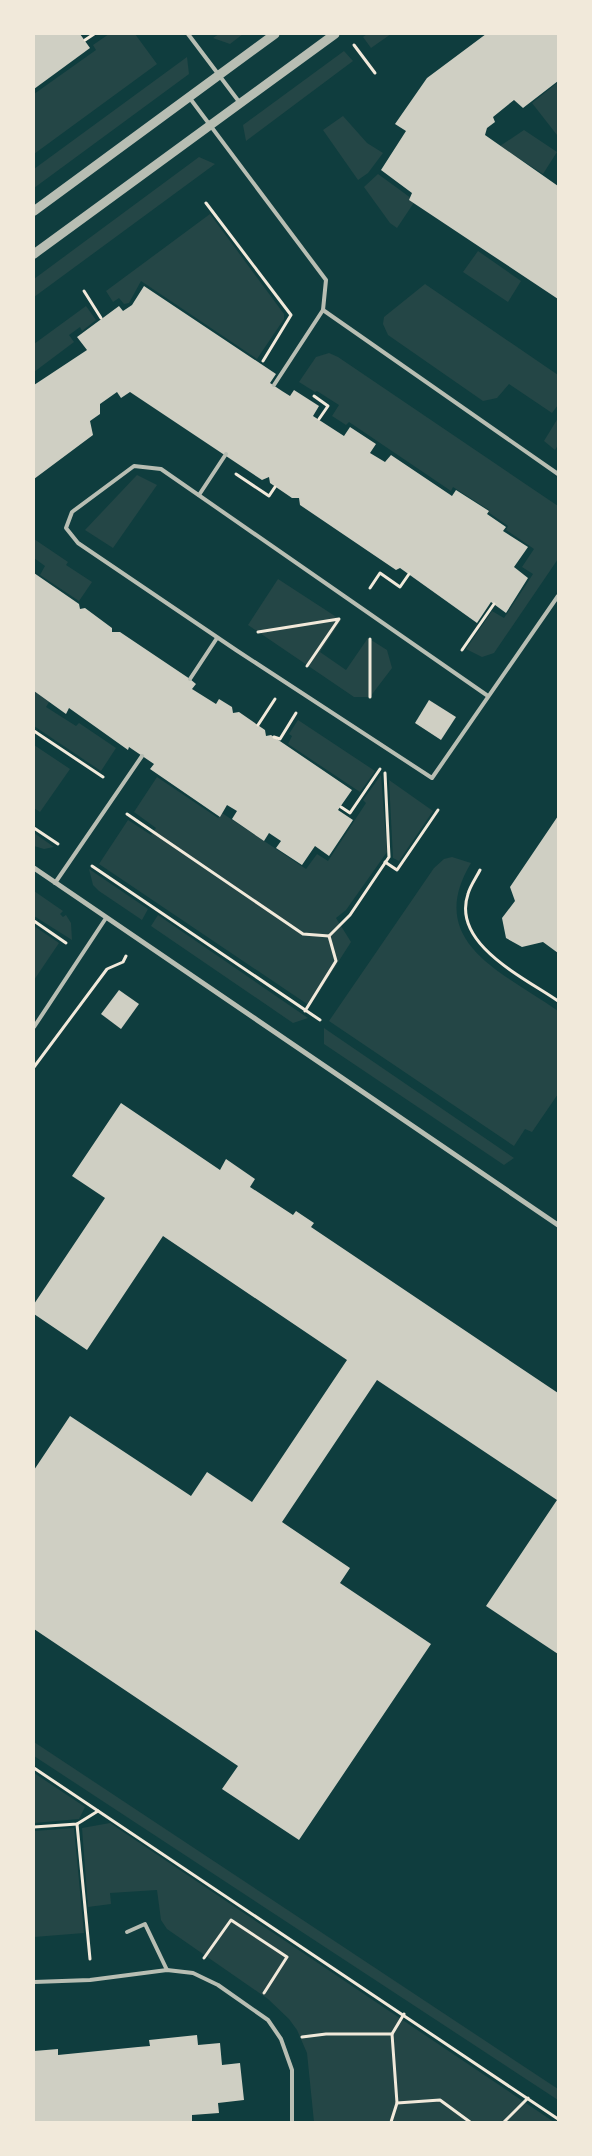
<svg xmlns="http://www.w3.org/2000/svg" width="592" height="2156" font-family="Spectral,serif">
<style>
.green{fill:#244646}
.building{fill:#cfcfc3}
.lines{fill:none;stroke-linecap:round;stroke-linejoin:round}
.path{stroke:#f1e9da;stroke-width:3}
.service{stroke:#b8beb3;stroke-width:4}
.minor{stroke:#b8beb3;stroke-width:5}
.tertiary{stroke:#b8beb3;stroke-width:9}
</style>
<rect width="100%" height="100%" fill="#0f3d3e"/>
<!-- green -->
<g class="green">
<path d="M109,34H135L157,64L34,154V94L96,50L93,45Z"/>
<path d="M219,34H243L230,44L213,38Z"/>
<path d="M367,34H391L371,48L363,37Z"/>
<path d="M344,51L353,61L246,141L243,125Z"/>
<path d="M187,57L189,74L34,188V169Z"/>
<path d="M557,83L558,134L557,135L532,103Z"/>
<path d="M343,116L367,143L383,153L368,173L358,180L323,130Z"/>
<path d="M524,130L557,152L543,174L500,146Z"/>
<path d="M199,157L215,164L34,297V279Z"/>
<path d="M378,174L415,201L397,228L390,223L364,187Z"/>
<path d="M210,214L284,314V319L257,359L141,281L129,303L124,304L119,298L113,302L106,291Z"/>
<path d="M478,251L521,281L508,302L463,272Z"/>
<path d="M425,284L558,375V405L552,413L509,384L497,398L483,401L388,335L383,324L384,317Z"/>
<path d="M86,306L96,320L82,331L80,327L69,335L74,342L34,372V344Z"/>
<path d="M329,353L338,357L558,506V559L494,653L482,657L466,649L492,611L504,618L533,574L522,567L534,549L506,530L508,526L488,512L489,510L453,487L451,491L349,422L346,425L332,416L339,405L317,391L315,392L299,382L316,357Z"/>
<path d="M558,418V445L555,450L544,441Z"/>
<path d="M137,475L157,485L113,548L85,530Z"/>
<path d="M34,539L68,562L66,565L92,582L79,601L40,575L45,566L34,558Z"/>
<path d="M278,579L341,620L320,652L346,670L368,638L387,650L392,668L370,697H354L248,625Z"/>
<path d="M34,691L49,702L46,707L76,726L79,723L116,748L101,771L34,726Z"/>
<path d="M298,720L375,771L360,792L288,744L292,736L289,734Z"/>
<path d="M34,745L70,769L40,812L34,808Z"/>
<path d="M381,775L387,852L346,910L336,918L351,942L310,1006L99,864L128,820L151,835L156,828L134,812L157,777L218,818L222,813L306,869L317,854L328,861L366,803L363,800Z"/>
<path d="M389,780L433,811L399,861L393,858Z"/>
<path d="M34,833L54,847L44,849L34,846Z"/>
<path d="M452,857L471,863C423,943 505,973 558,1011V1094L532,1132L525,1129L514,1146L329,1021L434,868L444,859Z"/>
<path d="M89,869L148,909L142,920L99,891L93,885Z"/>
<path d="M34,891L63,911L60,914L63,917L66,915L71,923L72,940L34,916Z"/>
<path d="M158,915L308,1018L293,1023L151,926Z"/>
<path d="M34,926L59,943L34,980Z"/>
<path d="M324,1028L514,1158L504,1165L324,1044Z"/>
<path d="M34,1742L558,2089V2100L34,1756Z"/>
<path d="M34,1773L85,1807L79,1819L34,1823Z"/>
<path d="M110,1823L554,2122H314L307,2053L297,2030L289,2019L268,1999L167,1929L161,1920L157,1890L110,1893L111,1904L88,1907L82,1828Z"/>
<path d="M74,1828L84,1933L34,1937V1831Z"/>
</g>
<!-- building -->
<g class="building">
<path d="M34,34H80L90,48L34,89Z"/>
<path d="M486,34H558V81L523,108L514,100L493,117L495,122L487,128L485,135L558,186V299L409,200L412,193L381,170L406,131L395,124L427,78Z"/>
<path d="M144,286L276,374L270,383L282,391L290,396L294,390L319,406L313,416L344,436L350,427L376,444L370,453L385,462L391,455L452,496L456,490L489,511L487,514L506,527L503,531L528,547L514,567L528,578L506,613L491,602L477,623L400,568L396,570L300,505L299,498H292L270,483L269,477L262,480L130,392L121,398L117,392L100,404V414L90,421L93,435L34,479V385L87,350L77,337L119,306L123,311L132,305Z"/>
<path d="M34,573L79,604L80,609L85,608L112,628V632H120L190,679L196,684L192,689L216,704L219,699L232,707L233,713L239,712L265,730L266,736L271,735L352,790L338,810L353,820L329,856L315,846L302,865L276,848L281,841L269,833L264,841L232,819L237,811L227,805L220,817L150,769L154,764L129,747L128,750L69,708L66,714L34,691Z"/>
<path d="M429,700L456,717L441,740L415,723Z"/>
<path d="M558,816V953L543,942L522,947L506,938L502,918L515,901L510,887Z"/>
<path d="M119,990L139,1004L121,1029L101,1014Z"/>
<path d="M121,1103L220,1170L226,1159L255,1179L250,1187L293,1215L296,1211L314,1223L311,1227L558,1393V1654L486,1606L557,1500L377,1380L282,1522L350,1568L340,1583L431,1644L299,1840L222,1789L238,1766L34,1629V1470L70,1416L191,1496L207,1472L252,1502L347,1360L163,1236L87,1350L34,1314V1304L105,1198L72,1176Z"/>
<path d="M197,2035L198,2045L220,2043L222,2065L240,2063L244,2100L218,2103L219,2113L192,2115V2122H156L155,2121L34,2122V2051L58,2049V2055L138,2047L150,2046L149,2040Z"/>
</g>
<g class="lines">
<!-- path -->
<g class="path">
<path d="M85,40L94,34"/>
<path d="M354,45L375,73"/>
<path d="M206,203L291,315L263,361"/>
<path d="M84,291L101,318"/>
<path d="M314,396L328,406L319,419"/>
<path d="M236,474L269,496L275,487"/>
<path d="M370,588L380,573L400,587L409,574"/>
<path d="M258,632L339,619L307,666"/>
<path d="M462,650L494,604"/>
<path d="M370,697V639"/>
<path d="M258,725L275,699"/>
<path d="M34,731L103,777"/>
<path d="M274,737L280,739L296,713"/>
<path d="M341,807L350,813L380,769"/>
<path d="M127,814L303,934L329,936L350,915L389,857L385,773"/>
<path d="M34,828L58,844"/>
<path d="M385,862L397,870L438,810"/>
<path d="M92,866L320,1020"/>
<path d="M480,870C476,878 470,886 468,894C451,944 525,978 558,1001"/>
<path d="M34,921L66,943"/>
<path d="M305,1011L336,961L329,936"/>
<path d="M34,1067L107,969L123,962L126,956"/>
<path d="M34,1768L558,2119"/>
<path d="M77,1824L90,1959"/>
<path d="M34,1827L77,1824L98,1811"/>
<path d="M204,1958L231,1920L287,1957L264,1993"/>
<path d="M302,2037L326,2034H392L404,2014"/>
<path d="M397,2103L440,2100L470,2122"/>
<path d="M391,2122L397,2103L392,2034"/>
<path d="M504,2122L528,2098"/>
</g>
<!-- service -->
<g class="service">
<path d="M188,34L240,103"/>
<path d="M189,97L326,280L323,310L274,385"/>
<path d="M323,310L558,474"/>
<path d="M199,495L226,454"/>
<path d="M190,679L217,638"/>
<path d="M488,696L161,469L134,466L72,512L66,528L78,543L236,650L432,778L558,596"/>
<path d="M55,883L142,756"/>
<path d="M34,1027L106,918"/>
<path d="M127,1932L145,1924L167,1970"/>
<path d="M34,1982L90,1980L167,1970L193,1973L218,1985L268,2020L281,2039L292,2070V2122"/>
</g>
<!-- minor -->
<path class="minor" d="M34,868L558,1225"/>
<!-- tertiary -->
<g class="tertiary">
<path d="M34,211L275,34"/>
<path d="M34,254L335,34"/>
</g>
</g>
<!-- border -->
<rect width="592" height="2156" fill="none" stroke="#f1e9da" stroke-width="70"/>
</svg>
